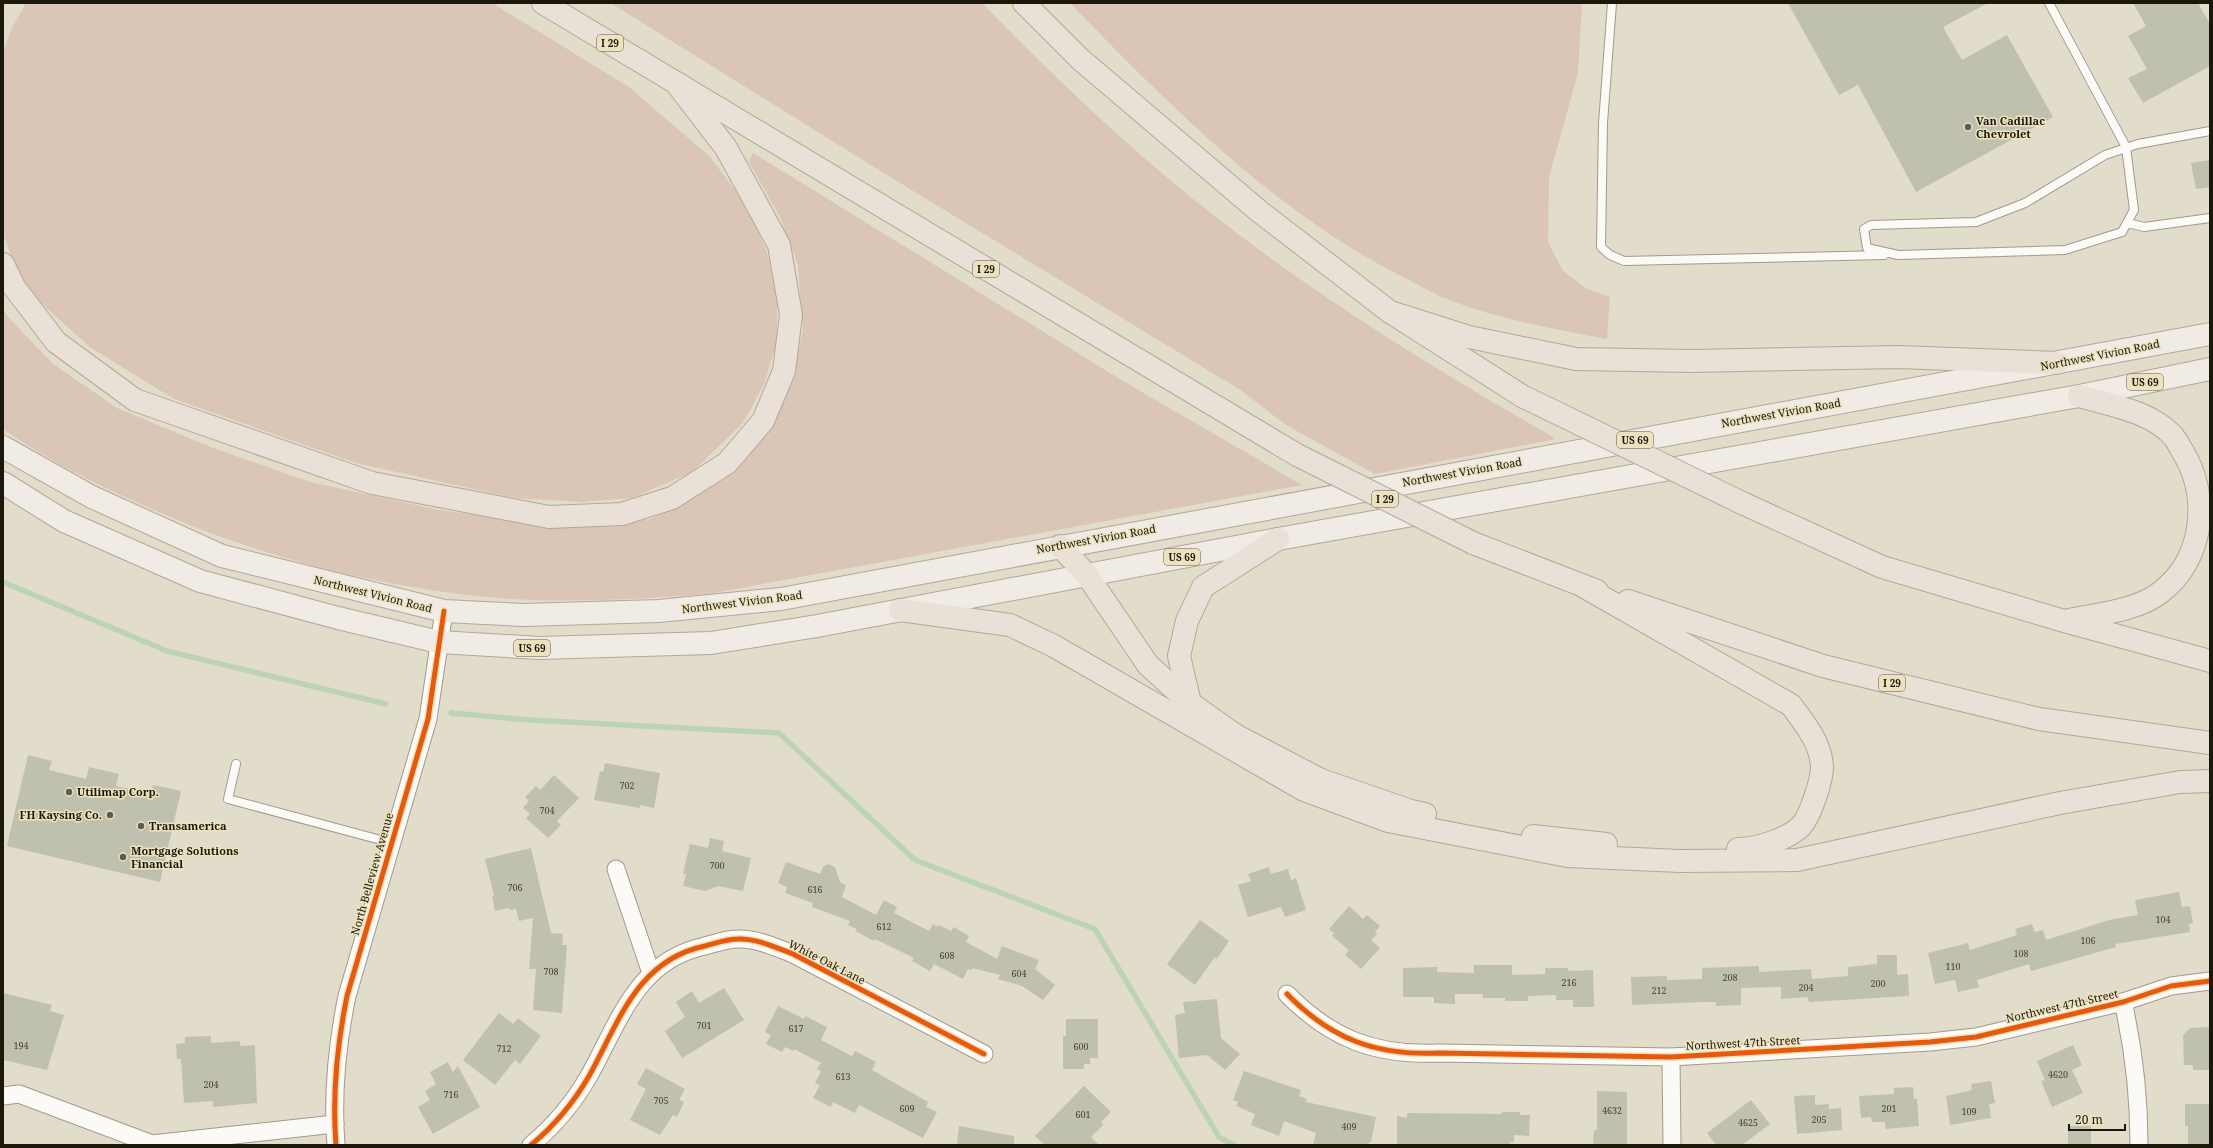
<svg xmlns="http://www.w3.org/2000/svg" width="2213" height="1148" font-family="'Noto Serif',serif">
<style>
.green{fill:#dac5b6}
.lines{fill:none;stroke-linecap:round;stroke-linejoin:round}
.stream{stroke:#bcd4b4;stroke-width:5.5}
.building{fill:#c0c0af}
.service-casing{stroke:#9f9b8d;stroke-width:10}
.minor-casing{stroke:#9f9b8d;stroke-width:19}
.primary-casing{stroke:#b2a897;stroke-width:24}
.motorway-casing{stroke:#b2a897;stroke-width:24}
.service{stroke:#fbfaf7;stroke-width:8}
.minor{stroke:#fbfaf7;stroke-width:17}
.primary{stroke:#f0ebe4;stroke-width:22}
.motorway{stroke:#e9e1d7;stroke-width:22}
.motorway-bridge-casing{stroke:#b2a897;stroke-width:24;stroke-linecap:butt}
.motorway-bridge{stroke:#e9e1d7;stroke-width:22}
.cycleway-casing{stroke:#ece2c0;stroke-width:8}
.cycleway{stroke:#e8590c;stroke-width:5}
.poi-dot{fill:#615c4d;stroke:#ece2c0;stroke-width:1.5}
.labels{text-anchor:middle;stroke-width:3;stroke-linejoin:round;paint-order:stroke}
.number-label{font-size:9px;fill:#444133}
.shield{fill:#ece2c0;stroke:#5a5441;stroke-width:1}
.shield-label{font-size:10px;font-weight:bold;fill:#1b170a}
.poi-label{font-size:11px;font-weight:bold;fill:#1b170a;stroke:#ece2c0;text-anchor:start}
.street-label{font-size:11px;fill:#1b170a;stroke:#ece2c0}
</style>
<rect width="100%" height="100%" fill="#e2dcca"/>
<!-- green -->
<g class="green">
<path d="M26,3H492L629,87L710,157L747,206L767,252L777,296V342L764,384L743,423L692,472L632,498L581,502L515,498L356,463L174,399L91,348L23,287L3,234V52L12,28Z"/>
<path d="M611,3H982C1055,78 1130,150 1212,214C1320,299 1437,370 1556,439L1375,474L1286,425L1242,391L869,164Z"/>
<path d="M1070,3H1582L1578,73L1549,177L1548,242L1563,271L1586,288L1610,297L1607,339C1554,329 1502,320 1452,301C1438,296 1424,288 1411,281C1280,217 1171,107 1070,3Z"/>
<path d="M753,153L1133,387L1302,485L708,594C625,600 542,605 460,594C341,579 231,547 123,496C82,477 40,455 3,429V309L9,318L52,363L117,408L213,448L310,482L439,510L575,528L651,519L725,479L757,442L791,385L803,331L798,265L780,217L749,162Z"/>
</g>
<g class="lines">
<!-- stream -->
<g class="stream">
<path d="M3,582L167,651L386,704"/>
<path d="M451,713L529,720L779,733L915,860L1095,929L1219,1137L1234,1145"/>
</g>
</g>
<!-- building -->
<g class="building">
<path d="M1788,3H1988L1943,27L1962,60L2007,35L2053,117L1916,192L1858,85L1839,95Z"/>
<path d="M2133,3H2198L2210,24V66L2143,103L2128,78L2147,69L2128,36L2146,26Z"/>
<path d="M2210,160V187L2196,189L2191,163Z"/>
<path d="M28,755L52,761L49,770L86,779L89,767L119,774L116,786L151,794L153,785L181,791L160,882L7,846Z"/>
<path d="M605,763L660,773L654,808L640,805V808L594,800L600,771L603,772Z"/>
<path d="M554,775L579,798L557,821L561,825L548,838L526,818L530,814L523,808L529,801L525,797L536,786L540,790Z"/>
<path d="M710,838L724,841L722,851L751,858L743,891L718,886L705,891L683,886L686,874H683L690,844L708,848Z"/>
<path d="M531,848L551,933L563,934L562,945H567L562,1013L533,1010L536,969H529L533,918L519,921L516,909L510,910L509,908L495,911L492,896L494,895L485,859Z"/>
<path d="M786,862L820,874L823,867L828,864L835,867L840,882L846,885L842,897L876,915L884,900L897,907L894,913L929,931L933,924L938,927L939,925L951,931L954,927L969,936L966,942L997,959L1002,946L1039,960L1035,969L1055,985L1043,1000L1022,986L998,979L1000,975L973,968L972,970L968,969L963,979L934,964L930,971L912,961L914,958L875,939L874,941L855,931L857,929L848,925L850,921L812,907L813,903L785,893L787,887L778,883Z"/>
<path d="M1269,867L1271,874L1288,869L1291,880L1296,878L1306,910L1285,917L1281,907L1248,917L1238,885L1251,881L1248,874Z"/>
<path d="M2179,892L2182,907L2190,906L2193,923L2189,924L2190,932L2115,944L2116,947L2031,971L2029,964L1977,980L1979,987L1958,992L1955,980L1935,984L1928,953L1968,943L1970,950L2017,935L2015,929L2032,924L2035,932L2043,930L2046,940L2109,920L2138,915L2135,900Z"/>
<path d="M1349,906L1363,919L1367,915L1380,926L1375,932L1377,934L1371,940L1380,948L1361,969L1345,955L1349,950L1332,936L1334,933L1329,929Z"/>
<path d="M1200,920L1229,941L1217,959L1215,957L1195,985L1167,964Z"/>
<path d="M1877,955H1897V975L1908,974L1909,996L1809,1002L1808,997L1781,999V987L1741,988V1005L1716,1006V1002H1703L1632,1005L1631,977L1667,976V980L1702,979V968L1759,966V972L1811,969L1812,979L1848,976V967L1877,964Z"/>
<path d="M1474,965H1512V975L1545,974V968H1568V971L1593,970L1594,1007H1573V1000H1556V995L1528,996V1001H1505V998H1483V994H1455V1004L1434,1003V997H1403V968L1437,967V972L1474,973Z"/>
<path d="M724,988L744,1020L682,1058L665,1031L685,1017L676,1002L692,991L699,1003Z"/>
<path d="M3,993L52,1005L50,1011L64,1015L47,1070L3,1060Z"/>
<path d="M1217,999L1221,1038L1240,1054L1225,1070L1207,1055L1179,1058L1175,1015L1185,1013L1183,1002Z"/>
<path d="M778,1006L804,1019L805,1016L827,1027L821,1040L852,1056L855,1051L876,1062L872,1070L928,1102L926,1107L937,1112L923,1138L859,1105L855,1113L833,1102L831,1107L813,1098L820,1085L815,1083L821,1071L817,1069L821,1063L794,1049L793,1051L785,1047L782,1052L766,1044L771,1035L765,1032Z"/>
<path d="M499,1013L513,1024L518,1018L541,1036L520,1064L515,1060L495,1085L463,1060Z"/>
<path d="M1066,1019H1098V1058H1090V1064H1084V1069H1063V1036H1066Z"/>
<path d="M2210,1027V1070H2193V1065H2184L2183,1035L2190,1028Z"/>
<path d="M211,1036V1043L240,1041V1046L255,1045L257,1103L213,1107V1101L184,1103L181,1059H177L176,1044L185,1043V1037Z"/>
<path d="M2073,1045L2082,1065L2072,1070L2083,1093L2052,1107L2041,1081L2045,1080L2037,1061Z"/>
<path d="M448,1062L453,1072L458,1066L480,1107L433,1134L418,1107L430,1100L425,1091L436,1084L430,1072Z"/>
<path d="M646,1068L685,1089L679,1100L684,1102L677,1117L673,1115L660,1135L630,1120L646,1089L637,1084Z"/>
<path d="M1244,1071L1301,1090L1299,1096L1307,1099L1306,1102L1376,1117L1371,1142L1365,1145H1313L1316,1133L1284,1121L1279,1136L1251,1125L1255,1114L1236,1106L1238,1102L1233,1100Z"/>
<path d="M1991,1081L1995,1103L1989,1104L1991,1118L1950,1125L1946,1096L1972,1090L1971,1084Z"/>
<path d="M1084,1086L1111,1112L1101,1122L1103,1125L1091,1137L1099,1145H1045L1035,1136Z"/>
<path d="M1913,1087L1914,1099H1917L1919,1126L1886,1129L1885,1122H1872L1871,1117L1861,1118L1859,1096L1894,1094V1088Z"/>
<path d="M1597,1091L1627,1092V1145H1593L1594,1130H1597Z"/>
<path d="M1815,1095V1105L1829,1104V1109L1841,1108L1842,1130L1797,1134L1794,1096Z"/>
<path d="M1751,1100L1770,1124L1742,1145H1716L1707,1133Z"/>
<path d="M2185,1104H2210V1145H2188V1126H2185Z"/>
<path d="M1502,1112H1520V1115H1530L1529,1136L1514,1135V1142H1510V1145H1397V1116L1407,1118V1113L1502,1114Z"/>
<path d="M959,1126L1014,1136V1145H957Z"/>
<rect x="2068" y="1126" width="23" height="19"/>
</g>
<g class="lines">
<defs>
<g id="service">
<path d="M1612,3L1603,123L1601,247L1610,255L1624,261L1884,255"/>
<path d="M2049,3L2126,147L2134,210L2122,232L2065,250L1898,255L1867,248L1864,229L1871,225L1976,222L2025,203L2105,155L2138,144L2210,131"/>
<path d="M2127,223L2144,227L2210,218"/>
<path d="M236,764L228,799L392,843"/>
</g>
<g id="minor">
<path d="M616,869L651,973"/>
<path d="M1287,994C1331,1039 1376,1056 1439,1053L1671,1057L1930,1042L1976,1037L2123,1002L2171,986L2210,981"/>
<path d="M2123,1002C2134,1050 2139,1096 2139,1145"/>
<path d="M1671,1057L1672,1145"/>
<path d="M3,1096L19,1094L152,1144L335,1124"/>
<path d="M336,1145C332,1094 337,1045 347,996L428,719L444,611"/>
<path d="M531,1145C554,1126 574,1102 589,1076C619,1022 637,960 705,946C716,943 727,939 738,939C756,938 777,948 793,954L984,1054"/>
</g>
<g id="primary">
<path d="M3,447L92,497L222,556L444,611L523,615L659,611L781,599L2210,334"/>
<path d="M3,483L64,521L200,581L338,618L439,642L539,648L711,643L817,626L1278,539L2079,396L2210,369"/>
</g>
<g id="motorway">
<path d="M543,3L1297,455"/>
<path d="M1024,3L1080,59L1260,212L1390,312L1522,396"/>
<path d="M3,264L14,287L56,342L135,400L372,483L549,517L622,514L672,498L727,463L763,421L784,371L791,315L779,245L726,148L676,83"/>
<path d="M1390,312L1469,337L1576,359L1692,361L1899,357L2057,363"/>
<path d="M1740,502L1882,567L2064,621L2210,661"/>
<path d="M1473,543L1597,591"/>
<path d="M1060,546L1087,575L1148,665L1190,703L1235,735L1321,780L1411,811L1425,814"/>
<path d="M1583,586L1791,705C1805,724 1821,743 1822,767C1822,780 1810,818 1800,827C1788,839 1756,849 1738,849"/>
<path d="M1628,601L1823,666L2039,719L2210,743"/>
<path d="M900,610L1010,625L1054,646L1304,790L1388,821L1568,856L1680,861L1797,860L2060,803L2180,782L2210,781"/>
<path d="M2069,620C2098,614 2137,611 2161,592C2204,559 2210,497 2183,452C2180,447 2177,441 2173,436C2150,411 2110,405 2079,396"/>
<path d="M1190,703L1179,656L1187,621L1203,587L1278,539"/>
<path d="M1533,836L1606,844"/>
</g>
</defs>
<!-- service casing -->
<use href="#service" class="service-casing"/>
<!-- minor casing -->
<use href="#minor" class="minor-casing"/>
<!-- primary casing -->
<use href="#primary" class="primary-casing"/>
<!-- motorway casing -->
<use href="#motorway" class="motorway-casing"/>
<!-- service -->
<use href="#service" class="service"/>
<!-- minor -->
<use href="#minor" class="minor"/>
<!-- primary -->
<use href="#primary" class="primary"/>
<!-- motorway -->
<use href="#motorway" class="motorway"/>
<defs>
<g id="motorway-bridge">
<path d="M1522,396L1740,502"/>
<path d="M1297,455L1473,543"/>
</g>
</defs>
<!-- motorway-bridge casing -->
<use href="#motorway-bridge" class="motorway-bridge-casing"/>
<!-- motorway-bridge -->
<use href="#motorway-bridge" class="motorway-bridge"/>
<defs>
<g id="cycleway">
<path d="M1287,994C1331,1039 1376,1056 1439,1053L1671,1057L1930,1042L1976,1037L2123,1002L2171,986L2210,981"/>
<path d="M336,1145C332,1094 337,1045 347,996L428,719L444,611"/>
<path d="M531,1145C554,1126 574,1102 589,1076C619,1022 637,960 705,946C716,943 727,939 738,939C756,938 777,948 793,954L984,1054"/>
</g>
</defs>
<!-- cycleway casing -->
<use href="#cycleway" class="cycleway-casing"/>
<!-- cycleway -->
<use href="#cycleway" class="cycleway"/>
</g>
<!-- markers -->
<g class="poi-dot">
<circle cx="1968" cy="127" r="4"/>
<circle cx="69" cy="792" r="4"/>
<circle cx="110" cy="815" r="4"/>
<circle cx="141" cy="826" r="4"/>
<circle cx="123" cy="857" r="4"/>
</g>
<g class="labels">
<!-- number labels -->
<g class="number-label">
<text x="627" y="789">702</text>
<text x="547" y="814">704</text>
<text x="717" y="869">700</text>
<text x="515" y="891">706</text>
<text x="815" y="893">616</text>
<text x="2163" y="923">104</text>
<text x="884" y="930">612</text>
<text x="2088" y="944">106</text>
<text x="2021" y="957">108</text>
<text x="947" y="959">608</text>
<text x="1953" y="970">110</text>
<text x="551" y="975">708</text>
<text x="1019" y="977">604</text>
<text x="1730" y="981">208</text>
<text x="1569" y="986">216</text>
<text x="1878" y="987">200</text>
<text x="1806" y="991">204</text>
<text x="1659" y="994">212</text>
<text x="704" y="1029">701</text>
<text x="796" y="1032">617</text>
<text x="21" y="1049">194</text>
<text x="1081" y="1050">600</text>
<text x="504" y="1052">712</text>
<text x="2058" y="1078">4620</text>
<text x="843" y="1080">613</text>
<text x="211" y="1088">204</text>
<text x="451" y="1098">716</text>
<text x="661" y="1104">705</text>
<text x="907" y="1112">609</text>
<text x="1889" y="1112">201</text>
<text x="1612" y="1114">4632</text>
<text x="1969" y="1115">109</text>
<text x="1083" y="1118">601</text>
<text x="1819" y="1123">205</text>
<text x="1748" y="1126">4625</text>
<text x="1349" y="1130">409</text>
</g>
<!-- shield labels -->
<g class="shield">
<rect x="597" y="35" width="26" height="16" rx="3"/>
<rect x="973" y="261" width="26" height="16" rx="3"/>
<rect x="2127" y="374" width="36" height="16" rx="3"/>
<rect x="1617" y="432" width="36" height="16" rx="3"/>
<rect x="1372" y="491" width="26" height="16" rx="3"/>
<rect x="1164" y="549" width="36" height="16" rx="3"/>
<rect x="514" y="640" width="36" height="16" rx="3"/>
<rect x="1879" y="675" width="26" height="16" rx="3"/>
</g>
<g class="shield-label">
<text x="610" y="47">I 29</text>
<text x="986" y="273">I 29</text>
<text x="2145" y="386">US 69</text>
<text x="1635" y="444">US 69</text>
<text x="1385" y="503">I 29</text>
<text x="1182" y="561">US 69</text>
<text x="532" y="652">US 69</text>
<text x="1892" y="687">I 29</text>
</g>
<!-- poi labels -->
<g class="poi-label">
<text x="1976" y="125">Van Cadillac<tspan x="1976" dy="13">Chevrolet</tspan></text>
<text x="77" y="796">Utilimap Corp.</text>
<text x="102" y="819" text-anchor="end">FH Kaysing Co.</text>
<text x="149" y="830">Transamerica</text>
<text x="131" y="855">Mortgage Solutions<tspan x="131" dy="13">Financial</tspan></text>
</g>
<!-- street labels -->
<g class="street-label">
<text transform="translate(2100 355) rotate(-11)" y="4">Northwest Vivion Road</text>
<text transform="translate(1781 413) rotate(-10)" y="4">Northwest Vivion Road</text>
<text transform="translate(1462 472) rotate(-10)" y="4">Northwest Vivion Road</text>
<text transform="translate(1096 539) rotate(-10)" y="4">Northwest Vivion Road</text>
<text transform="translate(373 594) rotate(14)" y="4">Northwest Vivion Road</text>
<text transform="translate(742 602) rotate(-7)" y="4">Northwest Vivion Road</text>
<text transform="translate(372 874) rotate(-74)" y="4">North Belleview Avenue</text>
<text transform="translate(827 962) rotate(27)" y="4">White Oak Lane</text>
<text transform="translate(2062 1006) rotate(-13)" y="4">Northwest 47th Street</text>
<text transform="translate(1743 1043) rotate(-3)" y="4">Northwest 47th Street</text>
</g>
</g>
<!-- border -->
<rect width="2213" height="1148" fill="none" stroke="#1b170a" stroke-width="8"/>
<!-- scale -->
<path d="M2069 1124v6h56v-6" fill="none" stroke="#1b170a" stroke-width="2"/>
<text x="2075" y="1124" font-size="12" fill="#1b170a" stroke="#ece2c0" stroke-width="3" paint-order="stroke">20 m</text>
</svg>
